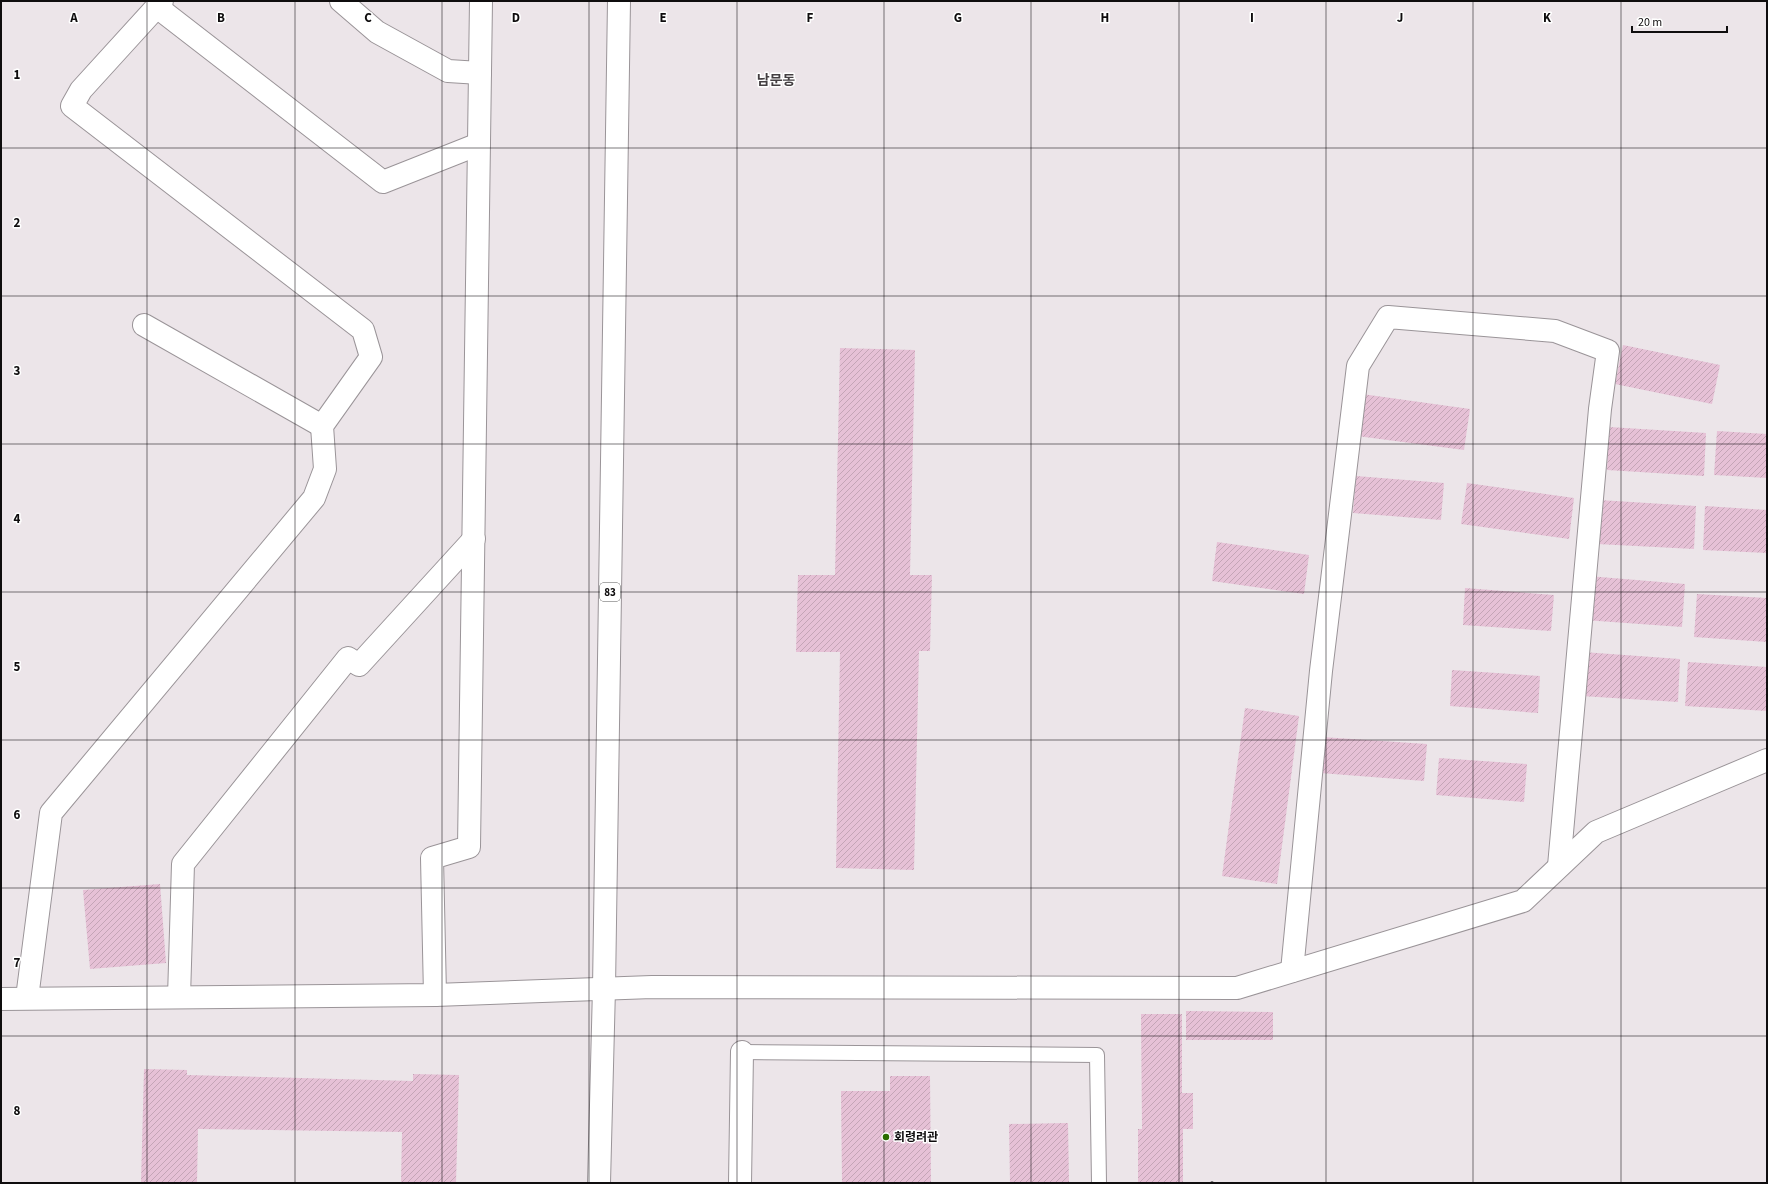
<svg xmlns="http://www.w3.org/2000/svg" width="1768" height="1184" font-family="'Source Sans 3','Noto Sans KR',sans-serif">
<style>
.building{fill:url(#building-hatch)}
.lines{fill:none;stroke-linecap:round;stroke-linejoin:round}
.lane-casing{stroke:#9a9498;stroke-width:16}
.street-casing{stroke:#9a9498;stroke-width:24}
.primary-casing{stroke:#9a9498;stroke-width:24}
.path{stroke:#7d797b;stroke-width:2.5;stroke-dasharray:1 3;stroke-linecap:butt}
.lane{stroke:#fff;stroke-width:14}
.street{stroke:#fff;stroke-width:22}
.primary{stroke:#fff;stroke-width:22}
.grid{fill:none;stroke:#0f0d0e;stroke-width:1;stroke-opacity:0.55}
.poi-dot{fill:#2b6c00;stroke:#fff;stroke-width:1.5}
.labels{text-anchor:middle;stroke-width:3;stroke-linejoin:round;paint-order:stroke}
.shield{fill:#fff;stroke:#575656;stroke-width:1}
.shield-label{font-size:11px;font-weight:bold;fill:#0f0d0e}
.poi-label{font-size:12px;font-weight:bold;fill:#0f0d0e;stroke:#fff;text-anchor:start}
.quarter-label{font-size:14px;font-weight:bold;fill:#433e41;stroke:#fff}
.grid-label{font-size:13px;text-anchor:middle;font-weight:bold;fill:#0f0d0e;stroke:#fff;stroke-width:3;stroke-linejoin:round;paint-order:stroke}
</style>
<defs>
<pattern id="building-hatch" width="6" height="6" patternUnits="userSpaceOnUse"><rect width="6" height="6" fill="#e6c1d6"/><path d="M-1 1l2-2M0 6l6-6M5 7l2-2" fill="none" stroke="#c4a5b6"/></pattern>
</defs>
<rect width="100%" height="100%" fill="#ece5e9"/>
<!-- building -->
<g class="building">
<path d="M1623,345L1720,365L1712,404L1615,384Z"/>
<path d="M840,348L915,350L910,575H932L930,651H919L914,870L836,868L840,652H796L798,575H835Z"/>
<path d="M1362,394L1470,409L1464,450L1357,436Z"/>
<path d="M1609,427L1706,433L1704,476L1607,470Z"/>
<path d="M1717,431L1767,434V478L1714,475Z"/>
<path d="M1356,476L1444,483L1441,520L1353,513Z"/>
<path d="M1467,483L1574,498L1569,539L1461,524Z"/>
<path d="M1599,500L1696,506L1694,549L1597,544Z"/>
<path d="M1705,506L1767,510V553L1703,550Z"/>
<path d="M1217,542L1309,555L1304,594L1212,581Z"/>
<path d="M1588,576L1685,584L1682,627L1584,620Z"/>
<path d="M1465,588L1554,595L1551,631L1463,625Z"/>
<path d="M1697,594L1767,598V642L1694,637Z"/>
<path d="M1583,652L1680,659L1678,702L1581,696Z"/>
<path d="M1688,662L1767,667V711L1685,706Z"/>
<path d="M1452,670L1540,676L1538,713L1450,706Z"/>
<path d="M1245,708L1299,716L1277,884L1222,876Z"/>
<path d="M1322,737L1427,744L1424,781L1320,773Z"/>
<path d="M1439,758L1527,764L1524,802L1436,795Z"/>
<path d="M160,884L166,963L90,969L83,890Z"/>
<path d="M1186,1011L1273,1012V1040H1186Z"/>
<path d="M1141,1014H1182V1093H1193V1129H1183V1183H1138V1129H1142Z"/>
<path d="M144,1069L187,1070V1075L413,1081V1074L459,1075L456,1183H401L402,1132L198,1129L197,1183H141Z"/>
<path d="M890,1076H930L931,1183H842L841,1091H890Z"/>
<path d="M1068,1123L1069,1183H1010L1009,1124Z"/>
</g>
<g class="lines">
<defs>
<path id="lane" d="M742,1052L1097,1055L1099,1183"/>
<g id="street">
<path d="M341,1L377,32L448,71L480,73"/>
<path d="M157,7L383,182L479,144"/>
<path d="M144,325L322,426"/>
<path d="M1292,971L1321,671L1358,366L1388,317L1555,331L1608,351L1600,409L1559,866"/>
<path d="M435,995L432,858L469,847L481,1"/>
<path d="M179,997L183,864L348,658L359,665L474,539"/>
<path d="M27,998L51,813L314,498L325,469L322,426L371,357L363,330L72,106L81,90L162,1"/>
<path d="M1,999L435,995L652,987L1237,988L1523,901L1596,832L1767,760"/>
<path d="M740,1183L742,1052"/>
</g>
<path id="primary" d="M599,1183L604,988L619,1"/>
</defs>
<!-- lane casing -->
<use href="#lane" class="lane-casing"/>
<!-- street casing -->
<use href="#street" class="street-casing"/>
<!-- primary casing -->
<use href="#primary" class="primary-casing"/>
<!-- path -->
<path class="path" d="M1212,1181V1183"/>
<!-- lane -->
<use href="#lane" class="lane"/>
<!-- street -->
<use href="#street" class="street"/>
<!-- primary -->
<use href="#primary" class="primary"/>
</g>
<!-- grid -->
<path class="grid" d="M147,1V1183M295,1V1183M442,1V1183M589,1V1183M737,1V1183M884,1V1183M1031,1V1183M1179,1V1183M1326,1V1183M1473,1V1183M1621,1V1183M1,148H1767M1,296H1767M1,444H1767M1,592H1767M1,740H1767M1,888H1767M1,1036H1767"/>
<!-- markers -->
<circle class="poi-dot" cx="886" cy="1137" r="4"/>
<g class="labels">
<!-- shield labels -->
<rect class="shield" x="600" y="583" width="20" height="18" rx="3"/>
<g class="shield-label">
<text x="610" y="596">83</text>
</g>
<!-- poi labels -->
<g class="poi-label">
<text x="894" y="1141">회령려관</text>
</g>
<!-- quarter labels -->
<g class="quarter-label">
<text x="776" y="85">남문동</text>
</g>
</g>
<g class="grid-label">
<text x="74" y="22">A</text>
<text x="221" y="22">B</text>
<text x="368" y="22">C</text>
<text x="516" y="22">D</text>
<text x="663" y="22">E</text>
<text x="810" y="22">F</text>
<text x="958" y="22">G</text>
<text x="1105" y="22">H</text>
<text x="1252" y="22">I</text>
<text x="1400" y="22">J</text>
<text x="1547" y="22">K</text>
<text x="17" y="79">1</text>
<text x="17" y="227">2</text>
<text x="17" y="375">3</text>
<text x="17" y="523">4</text>
<text x="17" y="671">5</text>
<text x="17" y="819">6</text>
<text x="17" y="967">7</text>
<text x="17" y="1115">8</text>
</g>
<!-- border -->
<rect width="1768" height="1184" fill="none" stroke="#0f0d0e" stroke-width="4"/>
<!-- scale -->
<path d="M1632 26v6h95v-6" fill="none" stroke="#0f0d0e" stroke-width="2"/>
<text x="1638" y="26" font-size="12" fill="#0f0d0e" stroke="#ffffff" stroke-width="3" paint-order="stroke">20 m</text>
</svg>
